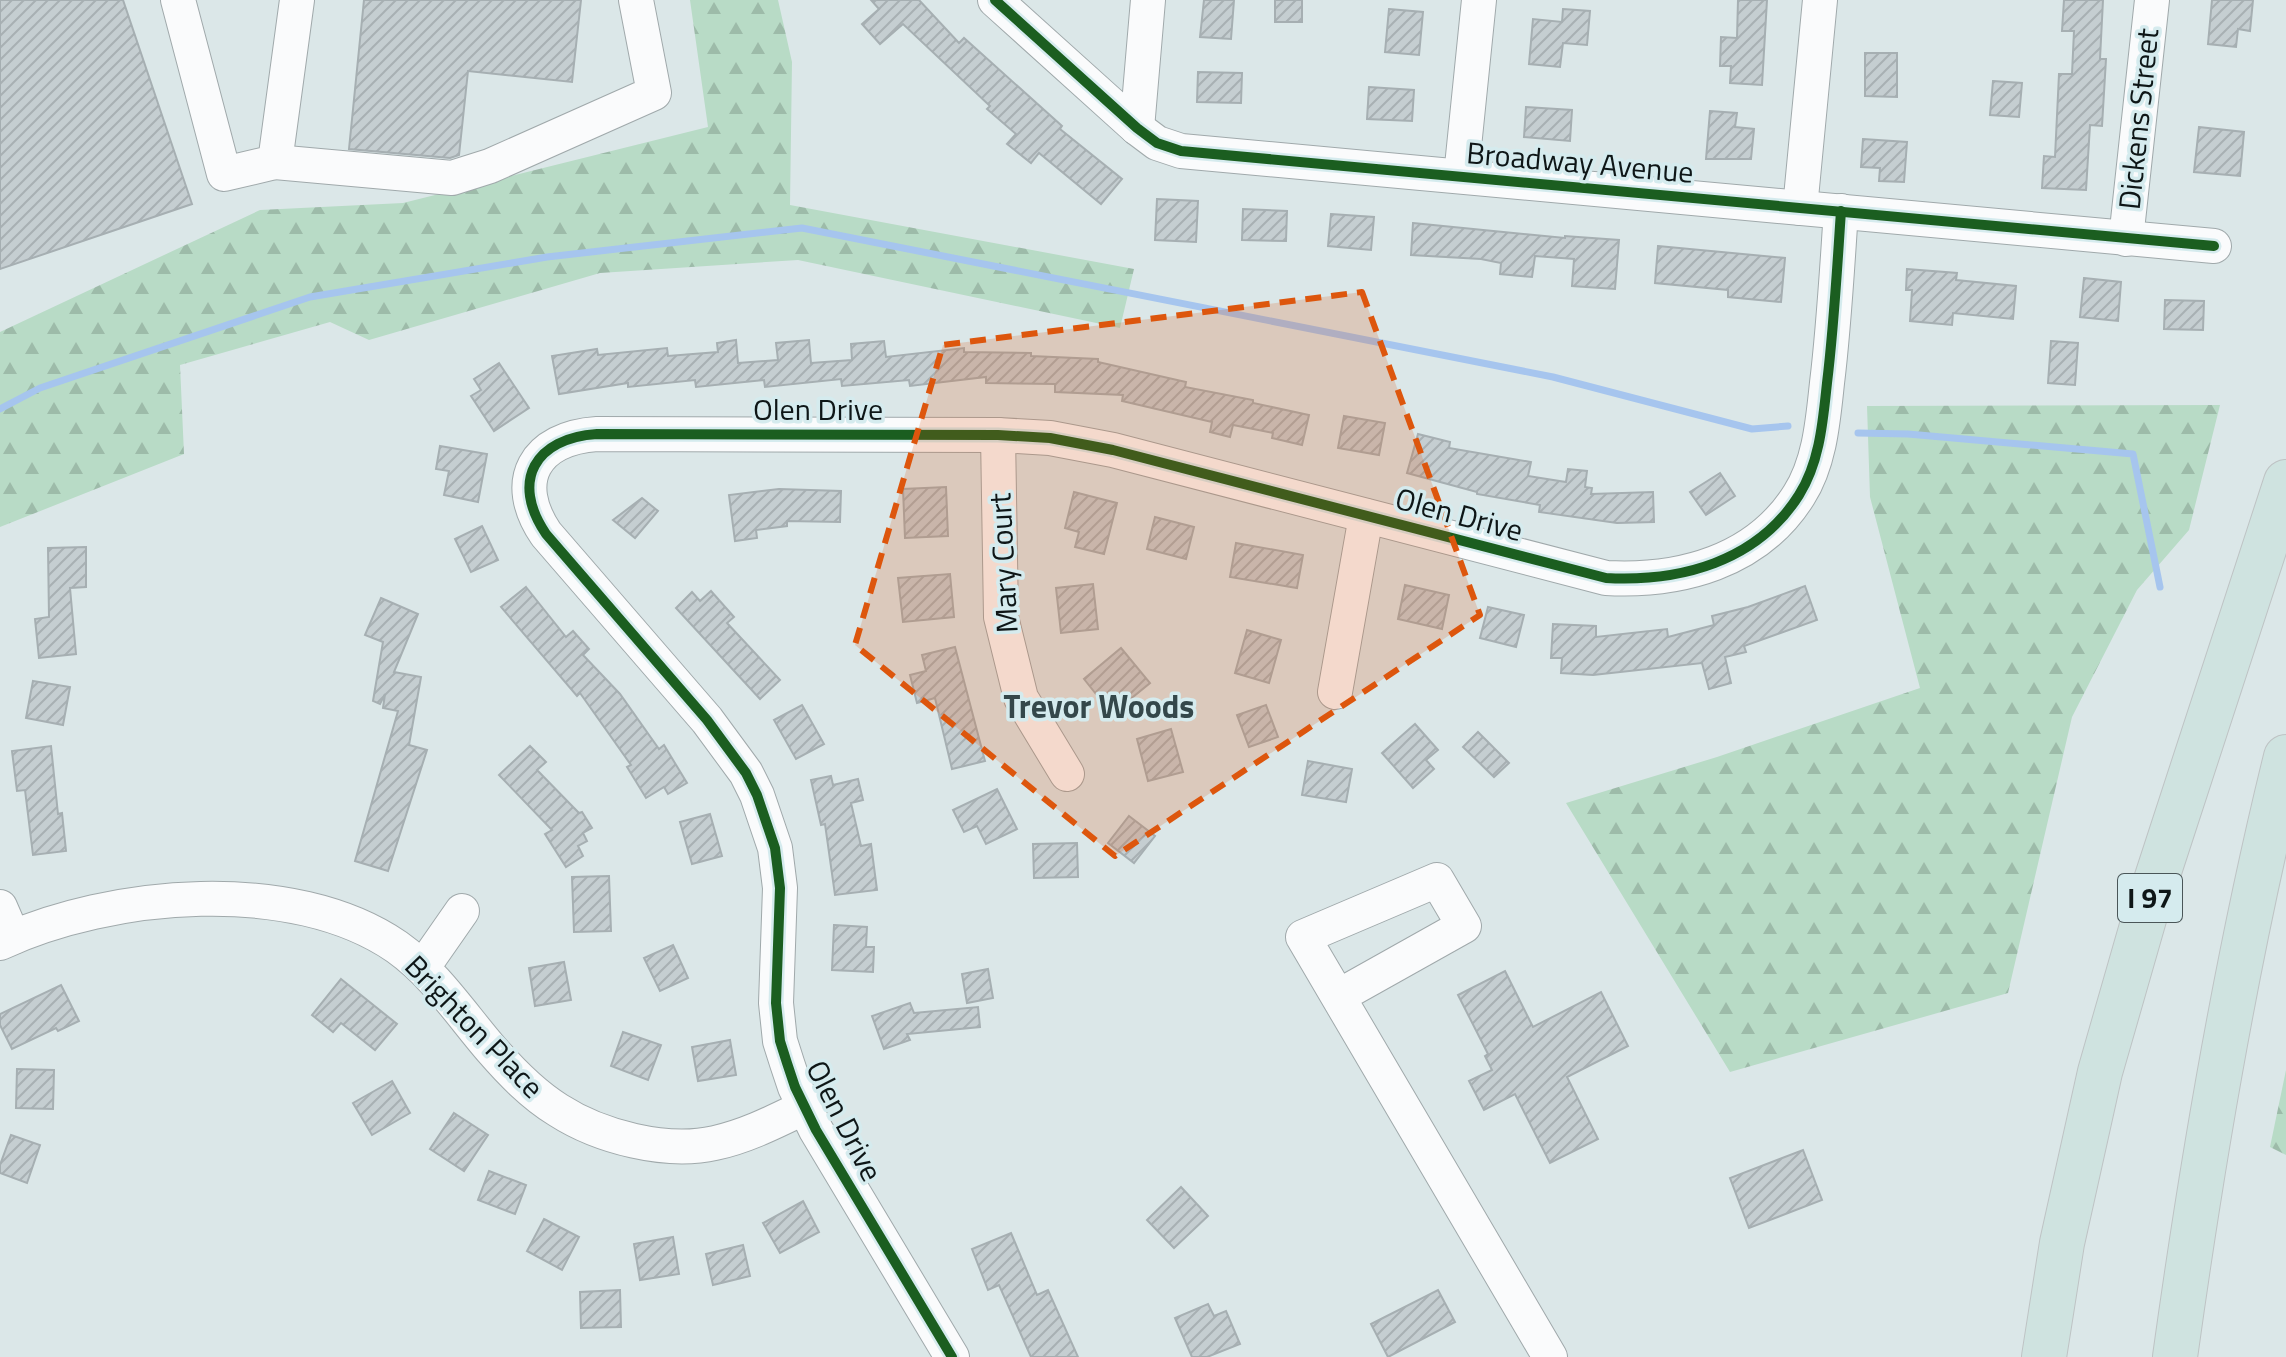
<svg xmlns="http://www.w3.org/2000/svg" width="2286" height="1357" font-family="'Titillium Web',sans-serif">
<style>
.forest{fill:url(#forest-firs)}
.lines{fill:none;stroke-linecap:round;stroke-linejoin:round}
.stream{stroke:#a6c5ee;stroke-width:7}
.building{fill:url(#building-hatch);stroke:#a6afb2;stroke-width:2}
.minor-casing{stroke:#a0a9ab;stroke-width:36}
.highway-casing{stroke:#bec3c4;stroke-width:46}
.minor{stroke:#fafbfc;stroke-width:34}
.highway{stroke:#cfe3e0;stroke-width:44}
.cycleway-casing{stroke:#d5ebee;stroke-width:15}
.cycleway{stroke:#1b5e20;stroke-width:10}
.marked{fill:#dd560d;fill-opacity:0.2;stroke:#dd560d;stroke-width:6;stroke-dasharray:16 10;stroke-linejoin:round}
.labels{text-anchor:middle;stroke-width:7;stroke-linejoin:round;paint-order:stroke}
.shield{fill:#d5ebee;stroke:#4a5658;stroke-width:2}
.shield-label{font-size:28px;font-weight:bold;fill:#0e1617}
.street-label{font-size:30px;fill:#0e1617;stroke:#d5ebee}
.neighbourhood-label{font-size:32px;font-weight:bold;fill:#34474a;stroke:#d5ebee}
</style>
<defs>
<pattern id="forest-firs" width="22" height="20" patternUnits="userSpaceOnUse" patternTransform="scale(2)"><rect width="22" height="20" fill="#b8dbc6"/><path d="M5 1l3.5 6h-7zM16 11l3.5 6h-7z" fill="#9dbba9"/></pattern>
<pattern id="building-hatch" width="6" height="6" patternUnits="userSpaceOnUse" patternTransform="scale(2)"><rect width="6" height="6" fill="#c5ced1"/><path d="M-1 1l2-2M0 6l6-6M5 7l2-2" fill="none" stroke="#a8b0b3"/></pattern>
</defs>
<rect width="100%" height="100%" fill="#dbe7e8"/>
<!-- forest -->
<g class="forest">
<path d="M690,0H778L792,62L790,205L1134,269L1120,328L798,260L600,273L369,340L330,322L180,365L184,454L0,527V332L260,210L403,203L708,127Z"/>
<path d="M2220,405L2189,530L2137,590L2072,717L2008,993L1730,1072L1566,803L1717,757L1920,688L1870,497L1867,406Z"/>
<path d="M2286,1070V1155L2270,1147Z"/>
</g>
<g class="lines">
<!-- stream -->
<g class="stream">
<path d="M0,409L40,388L310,297L547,257L802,228L1553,377L1752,429L1788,426"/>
<path d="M1858,433L1908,434L2133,454L2160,587"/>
</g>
</g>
<!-- building -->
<g class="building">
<path d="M0,0H123L192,204L0,269Z"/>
<path d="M364,0H581L572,82L468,71L459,155L450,158L349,149Z"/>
<path d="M871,0H919L959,43L964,38L1062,126L1060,129L1122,179L1101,204L1039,153L1031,163L1007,144L1016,134L987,109L990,106L903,24L880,44L862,24L879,9Z"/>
<path d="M1204,0H1234L1231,39L1200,37Z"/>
<rect x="1275" y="0" width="27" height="22"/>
<path d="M1738,0H1767L1762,85L1730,83L1731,66H1720L1721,37L1737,38Z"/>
<path d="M2064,0H2103L2100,59H2106L2102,126L2090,125L2086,190L2042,188L2044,156L2055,157L2059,74H2072L2074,31H2062Z"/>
<path d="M2212,0H2253L2250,31L2238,29L2236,47L2208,44Z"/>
<path d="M1389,9L1423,12L1419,55L1385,52Z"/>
<path d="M1563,9L1590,11L1587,45L1563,43L1560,67L1529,64L1533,19L1562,22Z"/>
<path d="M1865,53H1897V97L1865,96Z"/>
<path d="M1198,72L1242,73L1241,103L1197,102Z"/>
<path d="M1993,81L2022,83L2019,117L1990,115Z"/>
<path d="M1369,87L1414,90L1412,121L1367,119Z"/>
<path d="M1526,107L1572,110L1570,141L1524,137Z"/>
<path d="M1710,111L1737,113L1735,127L1754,129L1751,159H1706Z"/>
<path d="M2199,127L2244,132L2240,176L2194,172Z"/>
<path d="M1863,139L1907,142L1904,182L1879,181L1880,168L1861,167Z"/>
<path d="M1157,199L1198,201L1196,242L1155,240Z"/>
<path d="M1243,209L1287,211L1286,241L1242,240Z"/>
<path d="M1331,214L1374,217L1371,250L1328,246Z"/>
<path d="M1413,223L1565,238V236L1619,240L1615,289L1572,286L1574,259L1535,256L1532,277L1500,274L1501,263L1481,259L1411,255Z"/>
<path d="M1658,246L1785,258L1781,302L1728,297V290L1655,283Z"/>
<path d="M1907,269L1957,273L1956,280L2016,286L2013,319L1953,313L1952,325L1910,321L1912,290H1906Z"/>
<path d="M2084,278L2121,282L2118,321L2080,317Z"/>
<path d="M2165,300L2204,301L2203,330L2164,329Z"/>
<path d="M736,340L738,363L778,360L776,343L809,340L811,363L852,360L851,344L884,341L886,357L964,348V352L1031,353V356L1098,359V362L1186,382L1185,387L1253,400V403L1309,415L1302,445L1272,438L1273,433L1233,425L1230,437L1210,432L1212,422L1122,401L1123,395L1055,392V384L986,383V377L910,386L909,380L842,386L841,379L765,387L764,380L696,387L695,380L628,387V383L559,394L552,356L597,349L598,355L667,348L668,356L718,352L717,343Z"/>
<path d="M2051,341L2078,343L2075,385L2048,383Z"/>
<path d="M499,363L529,408L494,431L471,396L481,390L474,379Z"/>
<path d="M1344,416L1385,423L1379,455L1338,448Z"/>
<path d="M1418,434L1450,442L1449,448L1531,462L1528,476L1566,482L1568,469L1587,471L1585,487L1592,488L1591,494L1653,492L1654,522L1617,523L1539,512L1540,505L1477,494V492L1407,473Z"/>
<path d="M440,446L487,454L478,502L444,495L449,471L436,469Z"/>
<path d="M1720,473L1735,496L1706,515L1690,492Z"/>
<path d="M946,487L948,536L905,538L903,489Z"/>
<path d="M779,489L841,491L840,522L787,521V526L756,530L757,538L735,541L729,495Z"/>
<path d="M1074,492L1117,503L1104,554L1075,547L1079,532L1065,528Z"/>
<path d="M642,498L658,511L635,538L613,520Z"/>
<path d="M1155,517L1194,527L1186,559L1147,549Z"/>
<path d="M482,526L498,560L471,572L455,539Z"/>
<path d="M1236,543L1303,555L1297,588L1230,577Z"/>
<path d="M86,547V587L70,588L76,654L39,658L35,619L49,617L48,548Z"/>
<path d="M950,574L954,617L903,622L898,578Z"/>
<path d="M1093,584L1098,629L1061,633L1056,588Z"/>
<path d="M1405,585L1449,595L1442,629L1398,619Z"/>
<path d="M1805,586L1817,620L1744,646L1746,652L1725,657L1731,683L1709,689L1702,663L1593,675L1561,673L1562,658H1551L1553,624L1596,626V637L1667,629L1668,637L1714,625L1712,616L1748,607Z"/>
<path d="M526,587L566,637L573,631L589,649L583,655L620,694L659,749L664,745L687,783L668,794L664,787L646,798L627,767L631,765L580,693L577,696L501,607Z"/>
<path d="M711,591L734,617L727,623L780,680L760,699L676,608L692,592L700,601Z"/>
<path d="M381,598L418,614L394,672L421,677L409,745L427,750L388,871L355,861L398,711L383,708L385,694L380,704L373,701L383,642L365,635Z"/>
<path d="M1488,607L1524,615L1516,647L1480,638Z"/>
<path d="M1247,630L1281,640L1269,683L1235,673Z"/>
<path d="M955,647L985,761L952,769L935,698L917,703L910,675L926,671L922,655Z"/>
<path d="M1121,648L1150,683L1112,714L1084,679Z"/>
<path d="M33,681L70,687L63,725L26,718Z"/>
<path d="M802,705L824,744L796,759L774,720Z"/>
<path d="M1266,705L1278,737L1249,747L1237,715Z"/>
<path d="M1415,724L1438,750L1426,760L1434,769L1413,788L1382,753Z"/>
<path d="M1171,729L1183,772L1148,781L1137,739Z"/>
<path d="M1478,732L1509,763L1494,777L1463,747Z"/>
<path d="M51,746L58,814L62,813L66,851L33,855L25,790L17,791L12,751Z"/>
<path d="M530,746L546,762L537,770L579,813L582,812L592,828L583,833L587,841L578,846L583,856L566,867L545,834L552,830L499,775Z"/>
<path d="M1308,761L1352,769L1346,802L1302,795Z"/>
<path d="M831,776L833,785L858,779L863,800L851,803L861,846L871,844L877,890L835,895L825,824L821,825L811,780Z"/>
<path d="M997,789L1017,829L986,844L977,826L964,832L953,810Z"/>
<path d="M710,814L722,856L692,864L680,822Z"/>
<path d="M1129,816L1155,836L1134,863L1108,843Z"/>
<path d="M1077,843L1078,877L1034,878L1033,844Z"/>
<path d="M609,876L611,931L574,932L572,877Z"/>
<path d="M834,925L867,927L866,947H874L873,972L832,970Z"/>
<path d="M673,945L688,978L660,991L644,958Z"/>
<path d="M564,962L571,1000L535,1006L529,968Z"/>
<path d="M988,969L993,998L967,1003L962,974Z"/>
<path d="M1505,971L1533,1027L1601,992L1628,1046L1567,1077L1598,1139L1550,1163L1515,1094L1484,1110L1469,1081L1492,1070L1485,1056L1488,1054L1458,995Z"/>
<path d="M341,979L397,1024L375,1050L341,1023L333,1032L312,1015Z"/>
<path d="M61,985L79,1021L58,1031L56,1028L12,1049L0,1025V1014Z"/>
<path d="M910,1003L914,1013L978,1007L980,1027L907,1034L910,1040L884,1049L872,1016Z"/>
<path d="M623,1032L661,1045L648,1080L611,1066Z"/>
<path d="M730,1040L736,1075L698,1081L692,1047Z"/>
<path d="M17,1069L54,1070L53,1109L16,1108Z"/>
<path d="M392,1081L410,1113L372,1135L353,1103Z"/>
<path d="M454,1113L488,1135L464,1171L430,1149Z"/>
<path d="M11,1135L40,1145L27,1183L0,1173V1165Z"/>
<path d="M1803,1150L1822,1200L1749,1228L1730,1178Z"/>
<path d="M489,1171L526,1185L515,1214L478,1200Z"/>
<path d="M1181,1187L1208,1216L1174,1248L1147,1220Z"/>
<path d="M803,1201L819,1232L780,1253L763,1223Z"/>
<path d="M544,1219L579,1237L562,1270L527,1251Z"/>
<path d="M1011,1233L1037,1295L1048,1290L1078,1357H1031L999,1285L988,1290L972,1249Z"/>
<path d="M673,1237L679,1274L640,1280L634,1244Z"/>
<path d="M743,1245L750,1276L713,1285L706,1254Z"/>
<path d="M620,1290L621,1327L581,1328L580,1292Z"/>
<path d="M1438,1290L1455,1322L1388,1357L1371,1324Z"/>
<path d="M1208,1304L1214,1316L1226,1311L1240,1344L1207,1357H1192L1175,1318Z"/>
</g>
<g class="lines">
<defs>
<g id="minor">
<path d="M178,0L224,174L275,162L297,0"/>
<path d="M995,0L1137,128L1157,143L1181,151L2214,246"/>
<path d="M1137,128L1148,0"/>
<path d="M275,162L452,178L490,166L654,93L636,0"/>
<path d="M1461,176L1479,0"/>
<path d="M1800,208L1820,0"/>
<path d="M2126,239L2152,0"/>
<path d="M998,435L1001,617L1021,698L1067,774"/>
<path d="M1335,692L1366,516"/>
<path d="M0,907L13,937"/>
<path d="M0,943C110,892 293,875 397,947C435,974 461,1014 491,1049C511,1072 532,1094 558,1110C600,1137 666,1154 715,1143C747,1136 776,1121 805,1107"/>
<path d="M423,967L462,911"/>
<path d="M1339,996L1464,926L1437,880L1303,937L1550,1357"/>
<path d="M952,1357L816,1130L795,1087L787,1063L780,1041L776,1003L780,888L775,848L757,795L746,773L707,720L546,534C510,481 535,438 597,434L998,435L1050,438L1113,450L1606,578C1680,582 1757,562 1799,495C1820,462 1823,420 1827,383C1834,326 1837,269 1841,211"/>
</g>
<g id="highway">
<path d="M2044,1357L2062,1243L2100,1072L2148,905L2286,482"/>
<path d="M2175,1357C2203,1155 2237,955 2286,757"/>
</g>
</defs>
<!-- minor casing -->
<use href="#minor" class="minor-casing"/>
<!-- highway casing -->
<use href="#highway" class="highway-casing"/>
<!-- minor -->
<use href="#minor" class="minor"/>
<!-- highway -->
<use href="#highway" class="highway"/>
<defs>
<g id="cycleway">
<path d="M995,0L1137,128L1157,143L1181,151L2214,246"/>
<path d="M952,1357L816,1130L795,1087L787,1063L780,1041L776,1003L780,888L775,848L757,795L746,773L707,720L546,534C510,481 535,438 597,434L998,435L1050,438L1113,450L1606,578C1680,582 1757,562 1799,495C1820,462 1823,420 1827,383C1834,326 1837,269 1841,211"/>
</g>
</defs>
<!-- cycleway casing -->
<use href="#cycleway" class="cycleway-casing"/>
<!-- cycleway -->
<use href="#cycleway" class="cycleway"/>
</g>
<!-- marked area -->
<path class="marked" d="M1362,292L1480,615L1115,856L855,645L943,345Z"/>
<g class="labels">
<!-- shield labels -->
<rect class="shield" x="2118" y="874" width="64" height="48" rx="6"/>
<g class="shield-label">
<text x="2150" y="908">I 97</text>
</g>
<!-- street labels -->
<g class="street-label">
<text transform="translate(2139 119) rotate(-84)" y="10">Dickens Street</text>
<text transform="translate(1580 163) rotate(5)" y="10">Broadway Avenue</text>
<text x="818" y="420">Olen Drive</text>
<text transform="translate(1459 515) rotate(15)" y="10">Olen Drive</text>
<text transform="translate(1004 563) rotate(-93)" y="10">Mary Court</text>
<text transform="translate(474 1027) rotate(46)" y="10">Brighton Place</text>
<text transform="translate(844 1121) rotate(63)" y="10">Olen Drive</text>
</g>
<!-- neighbourhood labels -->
<g class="neighbourhood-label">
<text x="1099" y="718">Trevor Woods</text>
</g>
</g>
</svg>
